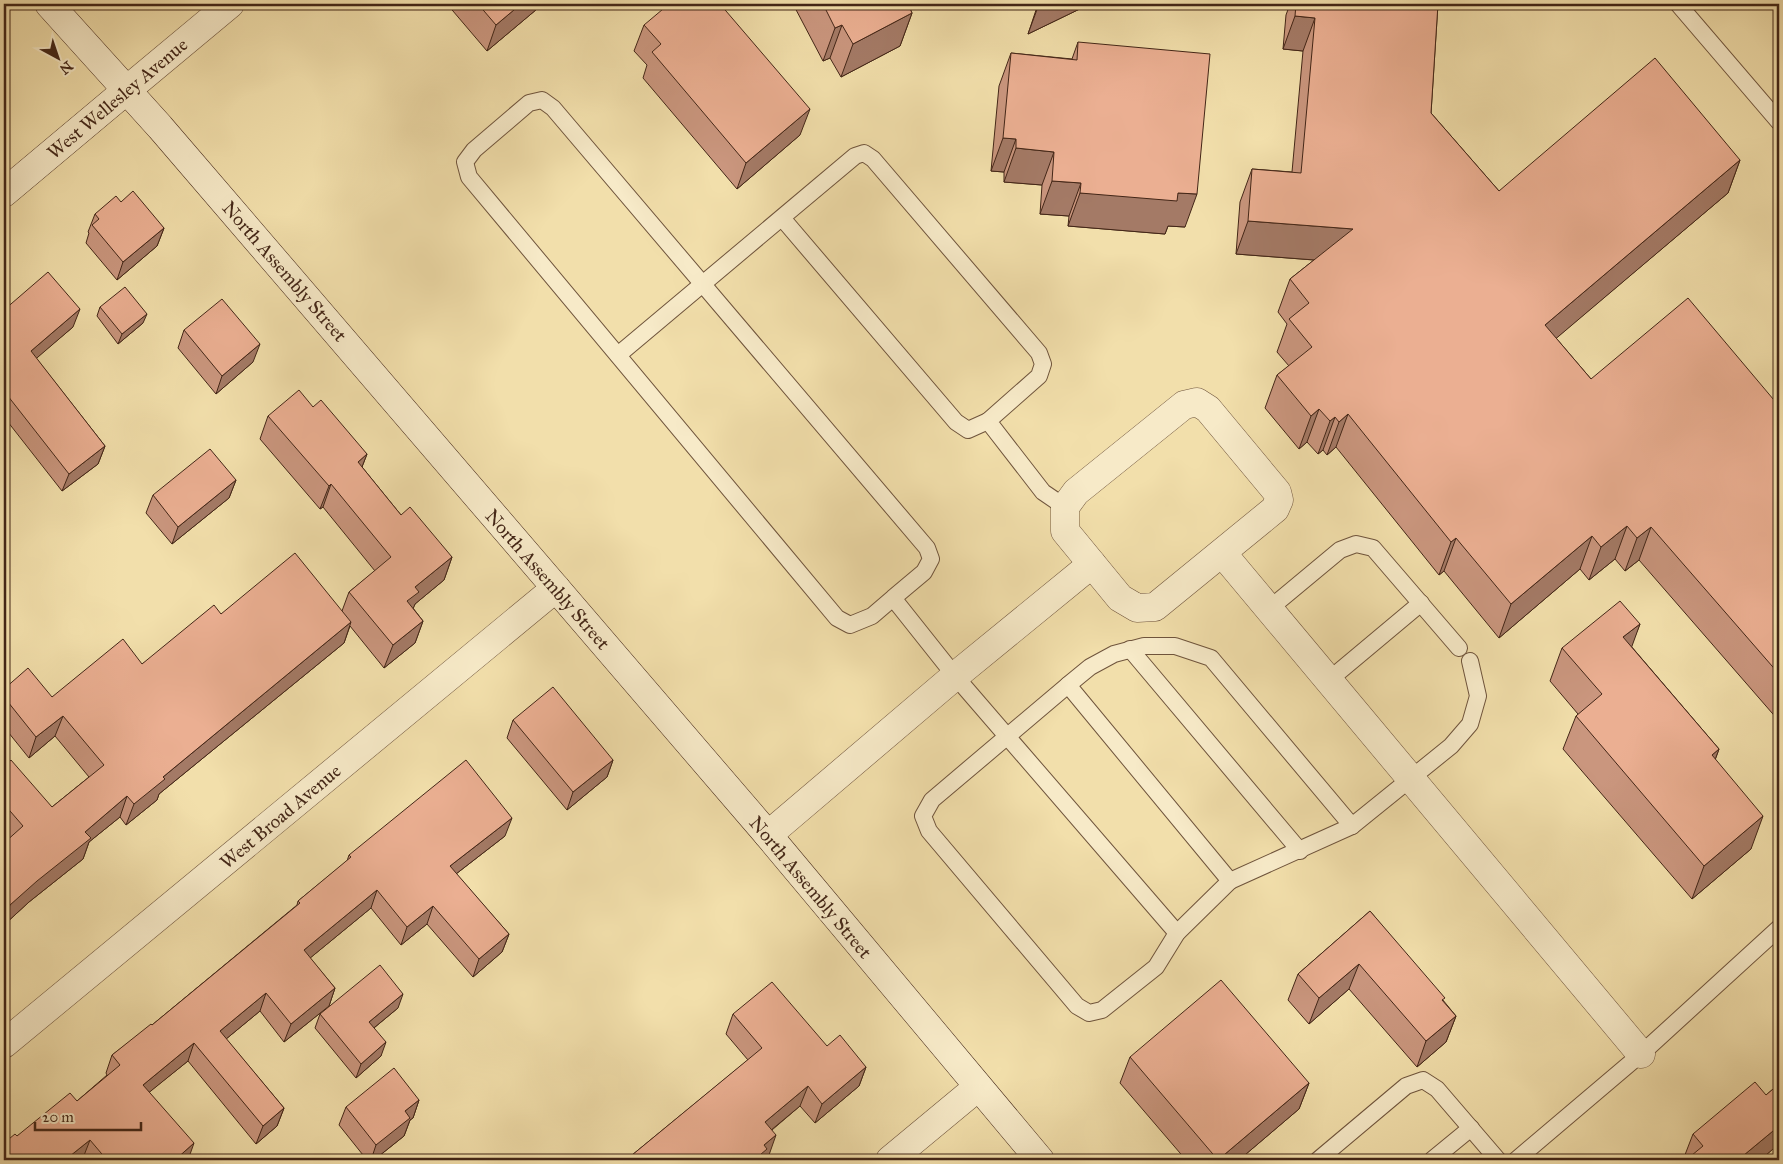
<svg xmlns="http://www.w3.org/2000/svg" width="1783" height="1164" font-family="'IM FELL Great Primer',serif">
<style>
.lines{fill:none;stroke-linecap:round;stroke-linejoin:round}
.lane-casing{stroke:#6f543c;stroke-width:18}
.street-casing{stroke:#6f543c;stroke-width:29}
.secondary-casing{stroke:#432617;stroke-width:29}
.lane{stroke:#f7eac8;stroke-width:16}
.street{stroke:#f7eac8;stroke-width:28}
.secondary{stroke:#f7eac8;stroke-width:28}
.wall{fill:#ca967e;stroke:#432617}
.shaded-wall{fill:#a47a66;stroke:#432617}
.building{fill:#ebaf92;stroke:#432617}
.labels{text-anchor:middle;stroke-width:4;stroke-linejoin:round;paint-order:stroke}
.street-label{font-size:19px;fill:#432617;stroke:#f7eac8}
</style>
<rect width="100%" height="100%" fill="#f2dfab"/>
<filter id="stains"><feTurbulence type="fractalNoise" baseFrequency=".004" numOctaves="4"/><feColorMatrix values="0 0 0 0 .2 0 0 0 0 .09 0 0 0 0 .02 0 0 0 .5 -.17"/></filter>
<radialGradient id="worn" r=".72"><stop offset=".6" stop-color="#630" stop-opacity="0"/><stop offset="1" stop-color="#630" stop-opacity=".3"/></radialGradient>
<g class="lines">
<defs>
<g id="lane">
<path d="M1678,4L1779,122"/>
<path d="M782,218L956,422L968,430L988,421"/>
<path d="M618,355L855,156L864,153L873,159L1039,353L1043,364L1039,376L988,421L1043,492L1065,507"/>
<path d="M893,598L924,572L931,559L927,548L553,108L542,100L529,103L474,150L465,162L469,177L837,618L850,625L872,616L893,598L955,676L1177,933"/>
<path d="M1269,609L1340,550L1356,544L1373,548L1459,648"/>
<path d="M1130,649L1300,851"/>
<path d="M1329,680L1421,603"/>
<path d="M1068,685L1230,881L1177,933L1156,967L1102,1010L1089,1013L1077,1006L929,831L923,816L932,800Z"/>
<path d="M1068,685L1090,667L1114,654L1144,646H1175L1211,658L1352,826"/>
<path d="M1230,881L1352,826L1451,746L1470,724L1478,696L1470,661"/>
<path d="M1318,1160L1406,1086L1423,1080L1437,1089L1498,1160"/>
<path d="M1432,1160L1471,1128"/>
<path d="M1516,1160L1641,1054L1779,928"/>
</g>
<g id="street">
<path d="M128,89L230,4"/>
<path d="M1197,402L1208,409L1277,492L1279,500L1275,509L1155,607L1137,608L1120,598L1065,531V507L1076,492L1184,405Z"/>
<path d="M1223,554L1641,1054"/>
<path d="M768,835L955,676L1092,564"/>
<path d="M4,1044L556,588"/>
<path d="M890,1160L978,1087"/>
</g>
<g id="secondary">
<path d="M49,4L160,127L768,835L1040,1160"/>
<path d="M4,193L128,89"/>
</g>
</defs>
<!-- lane casing -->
<use href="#lane" class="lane-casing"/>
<!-- street casing -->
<use href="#street" class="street-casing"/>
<!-- secondary casing -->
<use href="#secondary" class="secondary-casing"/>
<!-- lane -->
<use href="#lane" class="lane"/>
<!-- street -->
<use href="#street" class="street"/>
<!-- secondary -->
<use href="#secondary" class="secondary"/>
</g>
<!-- wall -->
<g class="wall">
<path d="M447,4H543L487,51Z"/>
<path d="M793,4H908L912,13L900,46L841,77L830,58L823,61Z"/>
<path d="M1038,4H1090L1028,34Z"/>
<path d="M1290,4H1438L1431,113L1499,191L1740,160L1728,193L1556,338L1591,379L1779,406V721L1639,560L1625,571L1615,559L1589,580L1580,569L1499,638L1444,571L1439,575L1336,447L1327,455L1323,450L1318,454L1307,442L1299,449L1265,408L1277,375L1289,366L1277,352L1287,324L1278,312L1290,279L1314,260L1236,254L1240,202L1252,169L1292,172L1303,51L1283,49L1286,15Z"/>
<path d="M644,25L800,135L737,189L643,78L647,65L634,51Z"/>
<path d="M1078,42L1185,227L1168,226L1165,234L1068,226L1069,216L1040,214L1042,185L1004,182V172L991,171L999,86L1011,53L1072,59Z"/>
<path d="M121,202L164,228L157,246L117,280L86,243L89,233L88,232L95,214Z"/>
<path d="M100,307L143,323L118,344L97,316Z"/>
<path d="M4,310L73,327L36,358L105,446L98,464L62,491L4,417Z"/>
<path d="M184,330L253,362L216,394L178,348Z"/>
<path d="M313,407L367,454L362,467L401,515L452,557L444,580L415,604L413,608L423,621L415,643L384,668L350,626L344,643L159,794L157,800L126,825L120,817L89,842L83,859L29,902L4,925V843L9,839L4,833V767L52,807L89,777L55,736L29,758L4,727V689L52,697L142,664L221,614L342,611L349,592L375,571L323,507L320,509L260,439L268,416Z"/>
<path d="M236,480L229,498L172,544L146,513L153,495Z"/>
<path d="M1640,624L1631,646L1719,749L1715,760L1751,849L1692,899L1563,749L1576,716L1578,714L1550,681L1562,648Z"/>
<path d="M513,720L613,760L607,777L567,810L507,738Z"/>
<path d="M505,836L456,874L509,934L502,952L473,977L427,924L401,945L371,908L310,958L335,988L329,1006L284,1042L260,1011L226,1039L284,1108L277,1126L256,1144L188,1061L149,1092L188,1160H85L83,1158L17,1136L77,1101L107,1075L106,1073L112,1055L152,1025L297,905L298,901L347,861L349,855Z"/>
<path d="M1370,911L1456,1016L1446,1042L1417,1067L1349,989L1309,1024L1288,1000L1298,974Z"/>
<path d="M398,1008L374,1028L381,1056L356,1078L315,1028L320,1014Z"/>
<path d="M733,1014L827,1046L866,1067L859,1086L815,1123L800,1106L772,1130L769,1155L763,1160H626L748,1060L726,1034Z"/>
<path d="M1130,1057L1309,1083L1299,1109L1239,1160H1186L1120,1083Z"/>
<path d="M1779,1084V1144L1760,1160H1683L1693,1134L1766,1095Z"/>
<path d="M419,1100L413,1118L410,1120L404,1136L374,1160H367L339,1125L346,1107Z"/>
</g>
<!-- shaded-wall -->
<g class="shaded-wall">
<path d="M521,4H543L487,51L496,25Z"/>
<path d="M1039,4H1090L1028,34Z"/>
<path d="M912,13L900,46L841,77L853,44Z"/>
<path d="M1295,16L1315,18L1303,51L1283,49Z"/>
<path d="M842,25L830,58L823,61L835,28Z"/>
<path d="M810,109L800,135L737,189L746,163Z"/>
<path d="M1003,138L1016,139L1004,172L991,171Z"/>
<path d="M1016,148L1054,152L1042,185L1004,182Z"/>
<path d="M1740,160L1728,193L1533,358L1545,325Z"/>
<path d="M1052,181L1081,183L1069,216L1040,214Z"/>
<path d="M1080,193H1178L1197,194L1185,227L1168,226L1165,234L1068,226Z"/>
<path d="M1248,221L1353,229L1341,262L1236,254Z"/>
<path d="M164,228L157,246L117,280L123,262Z"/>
<path d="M80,309L73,327L24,369L31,351Z"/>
<path d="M147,314L143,323L118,344L122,334Z"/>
<path d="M260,344L253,362L216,394L222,376Z"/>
<path d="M1319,409L1307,442L1299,449L1311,416Z"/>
<path d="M1348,414L1336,447L1327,455L1339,422Z"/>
<path d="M1335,417L1323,450L1318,454L1330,421Z"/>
<path d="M105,446L98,464L62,491L69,474Z"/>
<path d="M367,454L358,477V462Z"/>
<path d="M236,480L229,498L172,544L178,527Z"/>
<path d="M331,484L323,507L320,509L329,486Z"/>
<path d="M1627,526L1615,559L1589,580L1601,547Z"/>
<path d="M1651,527L1639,560L1625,571L1637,538Z"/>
<path d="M1592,536L1580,569L1499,638L1511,604Z"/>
<path d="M1456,538L1444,571L1439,575L1451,542Z"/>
<path d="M452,557L444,580L415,604L411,614L407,601L415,587Z"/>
<path d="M423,621L415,643L384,668L393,645Z"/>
<path d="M351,622L344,643L159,794L157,800L126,825L134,804L163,777Z"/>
<path d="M1640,624L1628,657L1623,637Z"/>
<path d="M63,716L55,736L29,758L36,737Z"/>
<path d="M1719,749L1707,782L1712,755Z"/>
<path d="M613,760L607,777L567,810L573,792Z"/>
<path d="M127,796L120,817L89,842L83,859L29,902L4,925L10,905L85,832Z"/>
<path d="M1763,816L1751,849L1692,899L1704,866Z"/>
<path d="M512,818L505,836L443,884L450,866Z"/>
<path d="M377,890L371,908L298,968L304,950Z"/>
<path d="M433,906L427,924L401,945L407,927Z"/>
<path d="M509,934L502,952L473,977L479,959Z"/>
<path d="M1359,964L1349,989L1309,1024L1319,998Z"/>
<path d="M335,988L329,1006L284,1042L291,1024Z"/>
<path d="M266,993L260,1011L214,1049L220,1031Z"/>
<path d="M403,994L398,1008L364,1036L369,1022Z"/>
<path d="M1456,1016L1446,1042L1417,1067L1426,1041Z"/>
<path d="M386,1042L381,1056L356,1078L361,1064Z"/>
<path d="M194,1043L188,1061L136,1103L143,1085Z"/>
<path d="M866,1067L859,1086L815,1123L822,1104Z"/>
<path d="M1309,1083L1299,1109L1239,1160H1218Z"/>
<path d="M808,1086L800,1106L758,1141L765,1122Z"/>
<path d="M419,1100L413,1118L410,1120L404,1136L374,1160H371L376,1145L405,1111Z"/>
<path d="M284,1108L277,1126L256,1144L263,1126Z"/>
<path d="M1779,1126V1144L1760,1160H1738Z"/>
<path d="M776,1135L769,1155L763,1160H754L764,1145Z"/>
<path d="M90,1140L83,1158L81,1160H65Z"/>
<path d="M194,1143L188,1160H175Z"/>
</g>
<!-- building -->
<g class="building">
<path d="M478,4H521L496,25Z"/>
<path d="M669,4H720L810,109L746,163L652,52L661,44L644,25Z"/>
<path d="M823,4H908L912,13L853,44L842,25L835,28Z"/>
<path d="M1296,4H1438L1431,113L1499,191L1655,58L1740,160L1545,325L1591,379L1688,298L1779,406V674L1651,527L1637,538L1627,526L1601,547L1592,536L1511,604L1456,538L1451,542L1348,414L1339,422L1335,417L1330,421L1319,409L1311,416L1277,375L1312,347L1289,319L1309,303L1290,279L1353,229L1248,221L1252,169L1301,173L1315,18L1295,16Z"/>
<path d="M1078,42L1210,54L1197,194L1178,193L1177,201L1080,193L1081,183L1052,181L1054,152L1016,148V139L1003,138L1011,53L1077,60Z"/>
<path d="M133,191L164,228L123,262L92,225L99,219L95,214L116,196L121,202Z"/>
<path d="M48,272L80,309L31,351L105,446L69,474L4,391V310Z"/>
<path d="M125,287L147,314L122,334L100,307Z"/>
<path d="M222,299L260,344L222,376L184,330Z"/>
<path d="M299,390L313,407L321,400L367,454L358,462L401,515L410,507L452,557L415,587L419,592L407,601L423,621L393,645L349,592L391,557L331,484L329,486L268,416Z"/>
<path d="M210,449L236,480L178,527L153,495Z"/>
<path d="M295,553L351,622L163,777L165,779L134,804L127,796L85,832L91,838L37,881L10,905L6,900L4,902V843L23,826L4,804V767L11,760L52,807L104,765L63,716L36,737L4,697V689L28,668L52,697L123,639L142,664L214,605L221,614Z"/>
<path d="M1620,601L1640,624L1623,637L1719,749L1712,755L1763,816L1704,866L1576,716L1602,694L1562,648Z"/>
<path d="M553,687L613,760L573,792L513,720Z"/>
<path d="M466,760L512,818L450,866L509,934L479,959L433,906L407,927L377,890L304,950L335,988L291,1024L266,993L220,1031L284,1108L263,1126L194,1043L143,1085L194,1143L175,1160H107L90,1140L65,1160H4V1143L15,1134L17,1136L70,1093L77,1101L120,1065L112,1055L151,1024L152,1025L300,903L298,901L351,857L349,855Z"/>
<path d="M1370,911L1445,998L1442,1000L1456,1016L1426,1041L1359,964L1319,998L1298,974Z"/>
<path d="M380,965L403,994L369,1022L386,1042L361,1064L320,1014Z"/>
<path d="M1221,980L1309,1083L1218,1160L1130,1057Z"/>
<path d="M772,982L827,1046L840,1035L866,1067L822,1104L808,1086L765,1122L776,1135L764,1145L767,1149L754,1160H626L762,1048L733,1014Z"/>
<path d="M394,1068L419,1100L405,1111L410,1118L376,1145L346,1107Z"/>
<path d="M1755,1082L1766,1095L1779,1084V1126L1738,1160H1686L1703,1146L1693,1134Z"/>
</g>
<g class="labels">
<!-- street labels -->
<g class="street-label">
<text transform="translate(117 98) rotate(-40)" y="7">West Wellesley Avenue</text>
<text transform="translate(285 271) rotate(49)" y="7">North Assembly Street</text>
<text transform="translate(548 579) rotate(49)" y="7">North Assembly Street</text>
<text transform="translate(280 816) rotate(-40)" y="7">West Broad Avenue</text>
<text transform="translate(811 887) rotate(50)" y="7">North Assembly Street</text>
</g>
</g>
<!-- margin -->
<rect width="1783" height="1164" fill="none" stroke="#f2dfab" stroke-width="20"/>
<rect x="5" y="5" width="1773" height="1154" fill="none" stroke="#432617" stroke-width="2.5"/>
<rect x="10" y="10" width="1763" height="1144" fill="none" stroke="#432617"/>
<!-- north arrow -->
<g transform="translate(58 58) rotate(140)" stroke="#f7eac8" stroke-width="4" paint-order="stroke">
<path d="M0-4L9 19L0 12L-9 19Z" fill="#432617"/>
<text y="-8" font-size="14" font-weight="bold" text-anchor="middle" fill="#432617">N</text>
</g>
<!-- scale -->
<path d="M35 1122v8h106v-8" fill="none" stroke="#432617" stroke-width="2.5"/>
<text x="42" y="1122" font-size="15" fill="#432617" stroke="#f7eac8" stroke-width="4" paint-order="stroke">20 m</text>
<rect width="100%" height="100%" filter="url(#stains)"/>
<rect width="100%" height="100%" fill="url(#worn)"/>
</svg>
